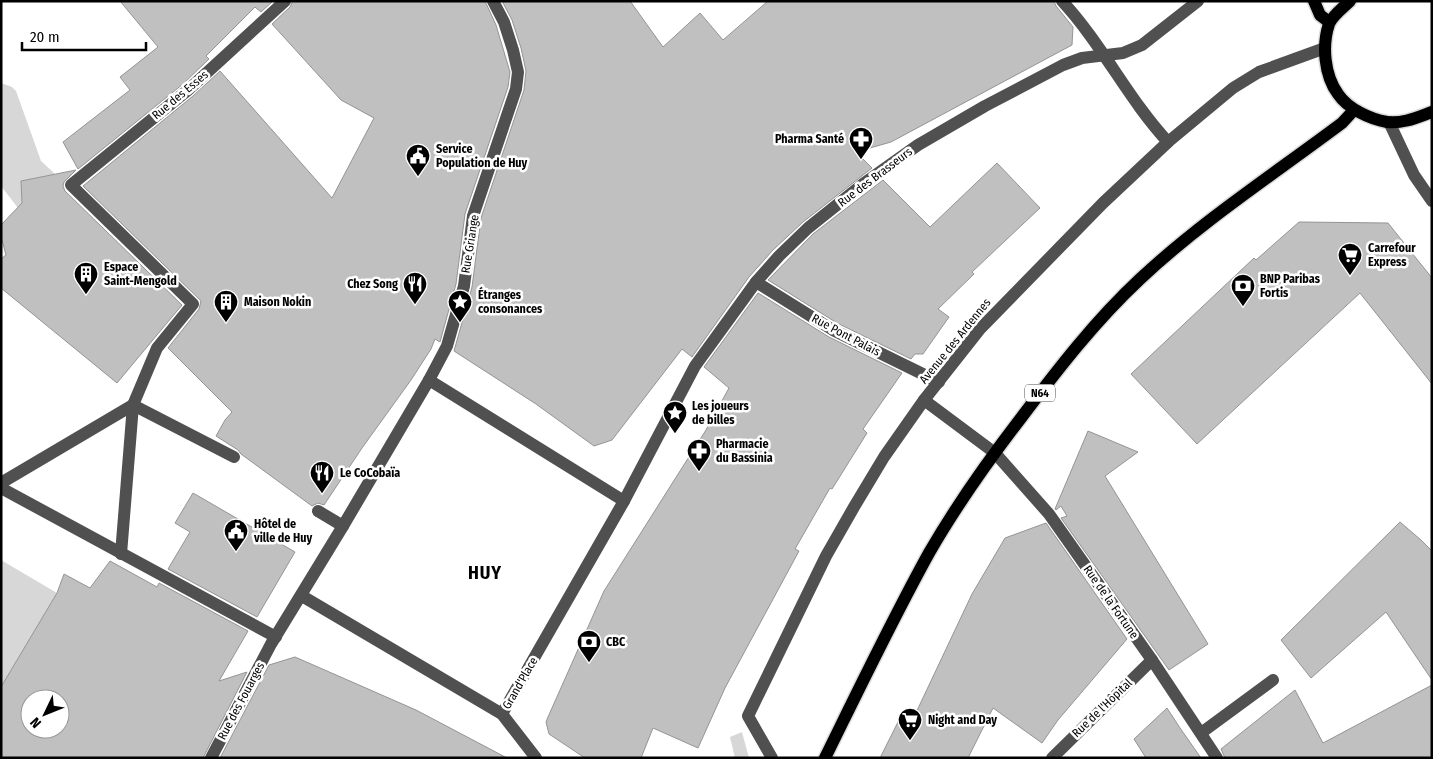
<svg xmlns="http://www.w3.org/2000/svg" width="1433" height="759" font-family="'Fira Sans Condensed',sans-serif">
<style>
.green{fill:#d7d7d7}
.building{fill:#c0c0c0;stroke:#949494;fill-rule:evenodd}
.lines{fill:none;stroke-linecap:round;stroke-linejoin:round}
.major-casing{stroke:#dbdbdb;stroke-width:15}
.minor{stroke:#505050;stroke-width:12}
.major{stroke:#000;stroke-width:12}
.labels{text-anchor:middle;stroke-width:5;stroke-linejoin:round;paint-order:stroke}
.shield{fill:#fff;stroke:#4c4c4c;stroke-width:1}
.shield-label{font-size:11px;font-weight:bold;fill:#000}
.street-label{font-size:12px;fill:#000;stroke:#fff}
.poi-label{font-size:12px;font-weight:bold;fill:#000;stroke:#fff;text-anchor:start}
.district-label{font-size:18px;font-weight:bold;letter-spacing:1px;fill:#000;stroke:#fff}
</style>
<rect width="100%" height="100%" fill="#fff"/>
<!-- green -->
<g class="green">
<path d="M1,83L12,87L16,91L41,161L55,174L21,181L22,209L18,208L1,186Z"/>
<path d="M1,560L57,593L1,687Z"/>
<path d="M742,732L749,758H735L730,737Z"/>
</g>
<!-- building -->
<g class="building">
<path d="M120,1H273L261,12L255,7L206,56L209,59L183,84L78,169L63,142L130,90L120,77L158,47Z"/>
<path d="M293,1H485L496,25L510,72L508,87L465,214L456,284L440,342L435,339L431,349L411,380L362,448L324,505L318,503L312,506L241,454L238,450L216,436L225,420L232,412L168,348L199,309L201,301L83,186L193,96L220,71L332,198L374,118L341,100L272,24L290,7Z"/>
<path d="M502,1H630L663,47L700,13L723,40L768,1H1054L1056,6L1073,27L1072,45L891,142L856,152L872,168L803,222L773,250L749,277L692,357L682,349L612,440L594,446L536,404L454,351L472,287L481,218L524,90L526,71L521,48L512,20Z"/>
<path d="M997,163L1040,208L972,272L974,274L938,309L949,317L923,354H915L911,359L837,323L768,280L813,234L883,180L930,227Z"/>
<path d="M76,170L64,182L63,186L65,191L182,305L117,383L1,288V259L6,255L1,236V225L22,203L21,181Z"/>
<path d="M1299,222L1388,223L1432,278V384L1360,293L1197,444L1131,374L1254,258L1256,260Z"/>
<path d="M758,293L829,337L902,373L863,429L867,433L832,489L830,488L795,549L799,551L725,688L698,748L653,728L641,758H585L549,734L546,722L548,717L604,591L706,430L729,388L704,367Z"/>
<path d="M1088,431L1138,452L1105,476L1208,644L1169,670L1061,518L1067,516L1061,506L1056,510L1055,509Z"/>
<path d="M193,493L295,552L257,617L168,569L190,532L175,523Z"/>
<path d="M1400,522L1421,540L1432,551V680L1386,612L1311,678L1281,640Z"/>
<path d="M1046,523L1127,639L1058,720L1042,743L993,708L968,758H880L902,714L913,719L972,594L1005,538Z"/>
<path d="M110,561L157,587L159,583L248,631L219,681L247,672L203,758H1V687L57,593L64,574L90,588ZM30,699H60V729H30Z"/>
<path d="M295,657L416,710L507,758H220L269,665Z"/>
<path d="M1432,685V758H1225L1221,749L1295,690L1323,743Z"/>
<path d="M1167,708L1180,728L1201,758H1146L1134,739Z"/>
</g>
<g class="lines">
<defs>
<g id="major">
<path d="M1314,1L1320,15L1329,22"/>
<path d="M1350,1C1344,7 1332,16 1329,24C1322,45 1324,75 1338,94C1348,109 1370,119 1387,122C1403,124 1418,117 1432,112"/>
<path d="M825,758C859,689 892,620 929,553C956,506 988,461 1021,418C1058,369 1095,321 1140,279C1202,221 1274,174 1342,123L1354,110"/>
</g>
</defs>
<!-- major casing -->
<use href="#major" class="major-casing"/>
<!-- minor -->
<g class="minor">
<path d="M1062,1C1102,44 1128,99 1168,142"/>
<path d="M1389,122L1414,175L1432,201"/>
<path d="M756,282L833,330L939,382"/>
<path d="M429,380L624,501"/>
<path d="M924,400L995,453L1049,514L1152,660L1217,758"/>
<path d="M1,483L133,405L234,457"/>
<path d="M1,488L276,637"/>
<path d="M318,511L343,526"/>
<path d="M121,554L133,405L157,348L193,304L71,185L188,90L285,1"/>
<path d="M302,596L502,714L536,758"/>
<path d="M502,714L624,501L695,366L756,282L779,256L808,228L863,184L918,145L985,106L1063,65L1082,58L1123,53L1142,45L1198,1"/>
<path d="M1201,733L1273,680"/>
<path d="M211,758L271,644L343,526L429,380L447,346L464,286L473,216L516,89L518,72L513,50L504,22L493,1"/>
<path d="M772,758L748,716L826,556L854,507L884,457L924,400L980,329L1103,203L1168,142L1233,88L1259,72L1325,48"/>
<path d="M1052,758L1152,660"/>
</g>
<!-- major -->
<use href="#major" class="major"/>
</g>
<!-- icons -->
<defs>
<symbol id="pharmacy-pin" viewBox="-11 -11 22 30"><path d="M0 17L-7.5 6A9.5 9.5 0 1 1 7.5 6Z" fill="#000" stroke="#fff"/><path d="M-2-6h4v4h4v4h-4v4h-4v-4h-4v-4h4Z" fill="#fff"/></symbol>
<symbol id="civic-pin" viewBox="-11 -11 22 30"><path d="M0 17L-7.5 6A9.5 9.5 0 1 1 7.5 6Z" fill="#000" stroke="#fff"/><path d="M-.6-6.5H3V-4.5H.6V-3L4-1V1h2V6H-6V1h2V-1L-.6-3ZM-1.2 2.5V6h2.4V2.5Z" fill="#fff"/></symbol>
<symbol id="supermarket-pin" viewBox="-11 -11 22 30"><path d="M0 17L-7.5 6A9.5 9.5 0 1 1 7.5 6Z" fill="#000" stroke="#fff"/><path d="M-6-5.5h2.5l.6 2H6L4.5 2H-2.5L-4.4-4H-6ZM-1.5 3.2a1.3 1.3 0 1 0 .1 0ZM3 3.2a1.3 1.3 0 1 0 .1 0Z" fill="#fff"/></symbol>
<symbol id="building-pin" viewBox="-11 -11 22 30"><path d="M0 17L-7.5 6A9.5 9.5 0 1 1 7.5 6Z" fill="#000" stroke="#fff"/><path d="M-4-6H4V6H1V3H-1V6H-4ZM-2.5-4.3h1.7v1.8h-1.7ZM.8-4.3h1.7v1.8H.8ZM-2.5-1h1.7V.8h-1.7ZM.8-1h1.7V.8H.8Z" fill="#fff"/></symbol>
<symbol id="restaurant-pin" viewBox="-11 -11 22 30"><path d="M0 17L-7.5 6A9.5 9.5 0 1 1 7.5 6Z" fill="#000" stroke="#fff"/><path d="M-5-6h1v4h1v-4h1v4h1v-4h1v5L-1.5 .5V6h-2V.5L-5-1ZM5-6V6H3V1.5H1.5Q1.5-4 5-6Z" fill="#fff"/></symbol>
<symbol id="bank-pin" viewBox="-11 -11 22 30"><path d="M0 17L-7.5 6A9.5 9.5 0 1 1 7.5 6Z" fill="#000" stroke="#fff"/><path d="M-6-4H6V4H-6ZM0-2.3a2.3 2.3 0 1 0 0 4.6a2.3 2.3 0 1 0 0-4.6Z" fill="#fff"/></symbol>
<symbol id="sight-pin" viewBox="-11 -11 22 30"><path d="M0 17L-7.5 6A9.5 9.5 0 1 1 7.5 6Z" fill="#000" stroke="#fff"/><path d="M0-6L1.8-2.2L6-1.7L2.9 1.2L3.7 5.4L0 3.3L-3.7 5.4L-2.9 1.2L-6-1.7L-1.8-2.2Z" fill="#fff"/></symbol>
</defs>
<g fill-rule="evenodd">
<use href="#pharmacy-pin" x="847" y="125" width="28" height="38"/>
<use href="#civic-pin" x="404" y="142" width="28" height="38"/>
<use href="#supermarket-pin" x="1336" y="241" width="28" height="38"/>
<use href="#building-pin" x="72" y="260" width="28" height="38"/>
<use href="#restaurant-pin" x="401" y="270" width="28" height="38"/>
<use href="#bank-pin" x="1229" y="272" width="28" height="38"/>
<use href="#building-pin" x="212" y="288" width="28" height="38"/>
<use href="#sight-pin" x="446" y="288" width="28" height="38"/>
<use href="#sight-pin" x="661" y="399" width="28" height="38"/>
<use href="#pharmacy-pin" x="685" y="437" width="28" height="38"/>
<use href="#restaurant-pin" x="308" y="459" width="28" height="38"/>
<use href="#civic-pin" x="222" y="517" width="28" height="38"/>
<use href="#bank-pin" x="575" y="628" width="28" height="38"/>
<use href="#supermarket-pin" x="896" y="706" width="28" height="38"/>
</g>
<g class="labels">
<!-- shield labels -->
<rect class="shield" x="1025" y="384.5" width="30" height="17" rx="4"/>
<g class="shield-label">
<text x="1040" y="397">N64</text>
</g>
<!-- street labels -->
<g class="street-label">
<text transform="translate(180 95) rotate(-40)" y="4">Rue des Esses</text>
<text transform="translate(875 177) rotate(-37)" y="4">Rue des Brasseurs</text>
<text transform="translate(470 244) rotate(-81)" y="4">Rue Griange</text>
<text transform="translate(846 335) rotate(28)" y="4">Rue Pont Palais</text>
<text transform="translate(955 341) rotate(-51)" y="4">Avenue des Ardennes</text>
<text transform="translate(1111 602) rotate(55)" y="4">Rue de la Fortune</text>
<text transform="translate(520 683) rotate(-60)" y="4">Grand'Place</text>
<text transform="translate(241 701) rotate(-62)" y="4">Rue des Fouarges</text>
<text transform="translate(1102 708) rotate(-44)" y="4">Rue de l'Hôpital</text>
</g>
<!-- poi labels -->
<g class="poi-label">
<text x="844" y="143" text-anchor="end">Pharma Santé</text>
<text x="436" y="153">Service<tspan x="436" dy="14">Population de Huy</tspan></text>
<text x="1368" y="252">Carrefour<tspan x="1368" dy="14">Express</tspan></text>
<text x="104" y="271">Espace<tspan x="104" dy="14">Saint-Mengold</tspan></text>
<text x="1260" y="283">BNP Paribas<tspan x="1260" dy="14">Fortis</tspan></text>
<text x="398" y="288" text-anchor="end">Chez Song</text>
<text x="478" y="299">Étranges<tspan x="478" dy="14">consonances</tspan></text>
<text x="244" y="306">Maison Nokin</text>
<text x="692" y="410">Les joueurs<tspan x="692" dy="14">de billes</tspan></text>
<text x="716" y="448">Pharmacie<tspan x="716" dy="14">du Bassinia</tspan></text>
<text x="340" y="477">Le CoCobaïa</text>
<text x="254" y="528">Hôtel de<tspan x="254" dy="14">ville de Huy</tspan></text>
<text x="606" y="646">CBC</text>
<text x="928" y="724">Night and Day</text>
</g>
<!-- district labels -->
<g class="district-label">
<text x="485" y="579">HUY</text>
</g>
</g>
<!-- border -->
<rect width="1433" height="759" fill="none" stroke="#000000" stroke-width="5"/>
<!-- north arrow -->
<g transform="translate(45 714) rotate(227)"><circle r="24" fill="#ffffff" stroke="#999999"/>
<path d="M0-4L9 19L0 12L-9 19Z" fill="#000000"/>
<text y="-8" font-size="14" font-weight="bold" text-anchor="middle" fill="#000000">N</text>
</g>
<!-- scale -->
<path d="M22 42v8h124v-8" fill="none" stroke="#000000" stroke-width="2.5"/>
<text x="30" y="42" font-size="15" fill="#000000" stroke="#ffffff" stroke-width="4" paint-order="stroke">20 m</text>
</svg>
